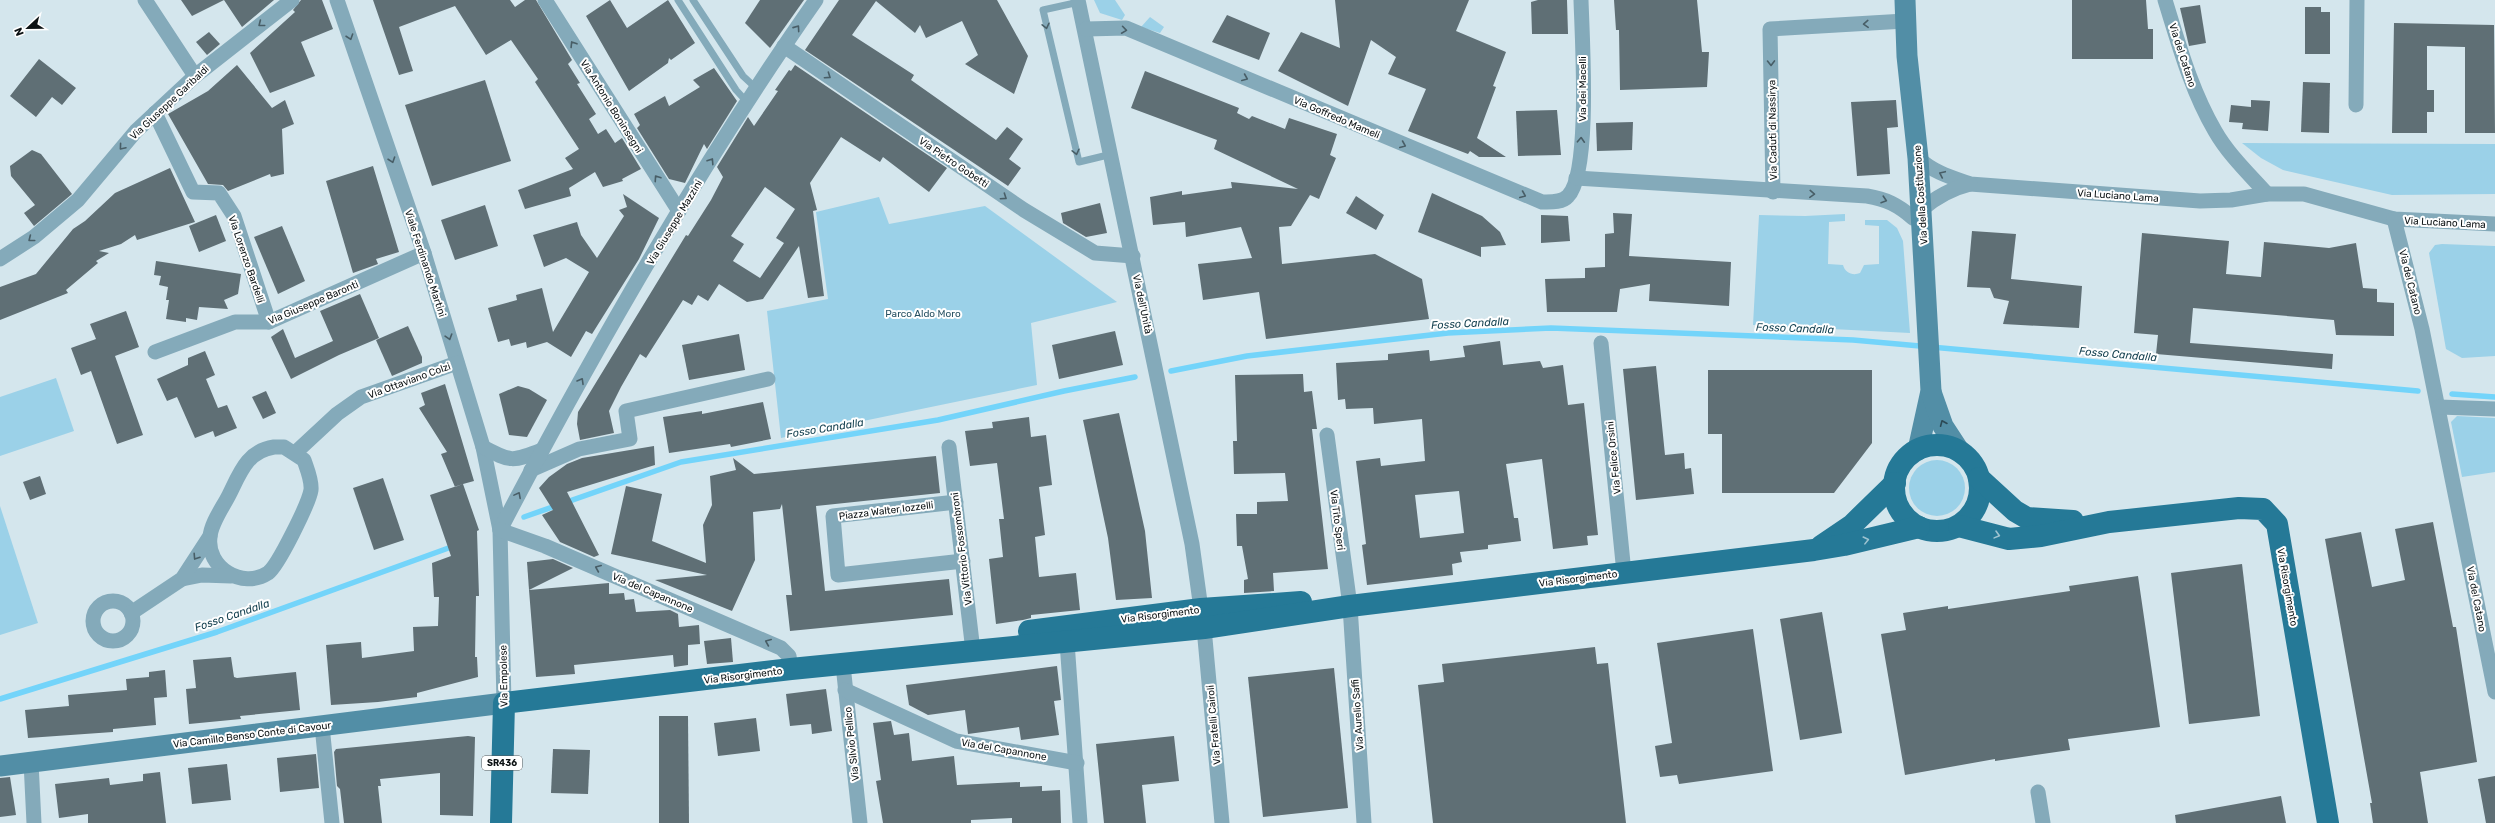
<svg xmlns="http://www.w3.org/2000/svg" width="2495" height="823" font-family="Rubik,sans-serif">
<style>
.green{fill:#9bd1e8}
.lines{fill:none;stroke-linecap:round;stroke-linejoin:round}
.stream{stroke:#73d4fa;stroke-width:5.5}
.building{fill:#5f6f75;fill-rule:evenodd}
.lane{stroke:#84aaba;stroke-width:7}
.street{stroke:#84aaba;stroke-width:15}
.secondary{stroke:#528ea6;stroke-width:21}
.primary{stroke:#257997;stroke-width:22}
.oneway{stroke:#485e67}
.oneway2{stroke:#2c4a56}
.oneway3{stroke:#9dc3d0}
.labels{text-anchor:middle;stroke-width:4;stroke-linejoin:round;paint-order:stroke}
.shield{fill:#fff;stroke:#55595a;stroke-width:1}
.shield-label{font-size:9px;font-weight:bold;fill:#0c1214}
.street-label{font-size:10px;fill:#0c1214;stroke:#fff}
.park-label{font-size:10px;fill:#285263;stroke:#fff}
.water-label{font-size:11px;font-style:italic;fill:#174352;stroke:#fff}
</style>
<rect width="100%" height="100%" fill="#d4e6ed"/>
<!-- green -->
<g class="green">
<path d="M1094,0H1115L1125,15L1122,20L1100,13Z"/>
<path d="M1150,17L1164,27L1160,33L1141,27Z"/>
<path d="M2242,143L2495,144V194L2392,195L2283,170L2261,158Z"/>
<path d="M879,197L889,224L985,206L1117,302L1031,323L1037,385L781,438L767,311L828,299L816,212Z"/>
<path d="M1845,214V221L1829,222L1828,264L1843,265C1845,273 1853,276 1860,273L1864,265L1879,264V226L1865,225V220H1887L1897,228L1903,241L1910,333L1753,325L1759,215L1805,216Z"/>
<path d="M2442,244L2495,246V356L2462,358L2446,349L2429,253L2435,245Z"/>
<path d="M56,378L74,431L0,456V397Z"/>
<path d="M2457,416L2495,418V472L2462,477L2451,422Z"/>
<circle cx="1937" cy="488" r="28"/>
<path d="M0,506L38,623L0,635Z"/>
</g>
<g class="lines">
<!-- stream -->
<g class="stream">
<path d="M1171,371L1247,356L1448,333L1551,328L1853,340L2418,391"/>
<path d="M2452,394L2495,397"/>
<path d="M524,517L681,462L938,420L1064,391L1135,377"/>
<path d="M0,699L217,632L454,546"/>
</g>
</g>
<!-- building -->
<g class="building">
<path d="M181,0H274L242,27L224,0L192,16Z"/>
<path d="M301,0H322L333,29L301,42L315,76L270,93L250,53L295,12L293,10Z"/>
<path d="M373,0H510L515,7L525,0H536L572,60L568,64L580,83L577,84L596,114L589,119L598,134L606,129L615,143L622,138L641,169L622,179L623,181L603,187L595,172L569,188L571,196L525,209L518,190L573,169L565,158L579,149L535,82L538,79L511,40L486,55L455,6L399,27L413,71L399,75Z"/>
<path d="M610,0L627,28L668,0L695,43L671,60L669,58L668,63L629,91L586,16Z"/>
<path d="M760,0H804L770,48L745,23Z"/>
<path d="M839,0H997L1028,56L1014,94L965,64L978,55L962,21L926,38L920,25L915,33L876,1L852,35L914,75L911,80L996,140L1007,127L1023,139L1009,159L1021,168L1008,186L805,50Z"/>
<path d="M1335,0H1469L1456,31L1506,52L1493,86L1496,87L1477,138L1506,157H1479L1470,151L1468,154L1408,131L1426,89L1388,74L1396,57L1371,40L1348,106L1278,71L1301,32L1340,48Z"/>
<path d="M1538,0H1567L1568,34H1532L1531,2Z"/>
<path d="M1614,0H1697L1702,52H1709L1707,87L1620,90L1619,30H1616Z"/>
<path d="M2072,0H2146L2148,29H2153V59H2072Z"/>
<path d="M2200,5L2206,43L2189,46L2180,8Z"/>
<path d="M2305,7H2321V12H2330V54H2305Z"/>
<path d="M1227,15L1270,33L1259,60L1212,42Z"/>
<path d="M2394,23L2494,25L2495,133H2465V47L2427,46V90H2434V112H2427V133H2392Z"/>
<path d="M209,32L220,44L207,55L196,42Z"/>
<path d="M39,59L76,88L62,105L52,97L36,117L10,96Z"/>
<path d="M237,65L272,108L285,100L294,124L282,129L284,174L271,177L270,174L228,191L223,185L208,184L168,114L208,91Z"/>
<path d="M795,65L947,168L929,192L883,157L880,162L841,137L810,183L817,210L813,211L824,296L808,298L799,246L763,299L747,302L719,284L708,301L698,295L692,305L683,300L646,358L640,354L621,387L609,411L614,433L580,440L577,424L578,412L686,235L688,236L711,200L723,177L717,167L748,117L754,126L778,91L775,90L789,70L791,71ZM765,187L795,209L776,238L784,243L760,278L733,261L744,244L731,236Z"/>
<path d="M714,68L737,101L707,149L704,144L685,183L669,179L637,128L640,125L634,114L665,96L669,106L700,87L693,80Z"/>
<path d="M1145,71L1239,108L1237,113L1249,119L1252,116L1285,129L1289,118L1337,134L1330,155L1336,158L1319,199L1310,195L1291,226L1279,227L1282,264L1375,254L1422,279L1429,319L1266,339L1259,292L1203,300L1198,264L1252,258L1241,227L1186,237L1185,222L1153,225L1150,197L1182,191V195L1232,188L1231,182L1298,189L1214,149L1217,140L1131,108Z"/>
<path d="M485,80L511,161L432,186L405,105Z"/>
<path d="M2303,82L2330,83L2329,133L2301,132Z"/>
<path d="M1896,100L1898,127L1887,128L1890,174L1857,176L1851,102Z"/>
<path d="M2251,100L2270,101L2268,131L2242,129L2243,123L2229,122L2231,105L2251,107Z"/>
<path d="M1557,110L1561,155L1518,156L1516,111Z"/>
<path d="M1633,122L1632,150L1597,151L1596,123Z"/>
<path d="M32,150L41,154L72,194L34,226L24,213L35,205L11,176L10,166Z"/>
<path d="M373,166L399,252L376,259L378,264L353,273L326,181Z"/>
<path d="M170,168L195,222L137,240L135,235L121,244L99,251L109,253L96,261L98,263L66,290L68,293L0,320V287L36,274L73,229L85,221L115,193Z"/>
<path d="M1432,193L1482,216L1500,232L1506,245L1481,247V257L1418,232Z"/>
<path d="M623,194L659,218L639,259L592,334L586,331L571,357L547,342L527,348L526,342L511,346L509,339L498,342L488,308L517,300L516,295L542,288L553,332L589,272L566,258L544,267L533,235L577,222L581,235L597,258L624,216L619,210L627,207Z"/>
<path d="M1356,196L1384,215L1376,230L1346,213Z"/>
<path d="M1100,203L1107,233L1086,237L1063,223L1061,213Z"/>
<path d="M485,205L498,246L455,260L441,220Z"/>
<path d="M1613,213L1632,214L1629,256L1731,262L1729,306L1649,301L1650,284L1620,289L1617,312H1547L1545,279L1585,278V268L1605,267V234L1614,233Z"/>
<path d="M216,215L226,241L199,252L189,226Z"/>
<path d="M1541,215L1568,216L1570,241L1541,243Z"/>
<path d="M282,226L305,281L278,294L254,237Z"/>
<path d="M1972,231L2016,234L2011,279L2082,286L2079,328L2003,324L2009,301L1994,298L1990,288L1967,287Z"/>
<path d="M2142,233L2229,241L2226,274L2261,277L2264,242L2329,248L2356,243L2363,288L2377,289V302L2394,303V336L2336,335L2334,320L2193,308L2190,343L2333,354L2332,369L2156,354L2158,335L2134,333Z"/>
<path d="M156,261L241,274L238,294L224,300L228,309L199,307L197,320L186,318V322L166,319L169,300H166L168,287L159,285L161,276L154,275Z"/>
<path d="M360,294L379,338L339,355L291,379L271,337L283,329L295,358L333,341L320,311Z"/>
<path d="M126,311L139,347L115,356L143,435L117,444L91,371L81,375L71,348L96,339L90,324Z"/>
<path d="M408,326L422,357V363L392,376L376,340Z"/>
<path d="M1115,331L1123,365L1059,379L1052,345Z"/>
<path d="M739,334L745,370L689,380L682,345Z"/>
<path d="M1500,341L1503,365L1540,361L1543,368L1563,365L1568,405L1584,403L1598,535L1587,536L1588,545L1553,549L1542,459L1506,464L1514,518H1518L1521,541L1488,545V549L1460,552L1462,562L1452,564L1453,575L1367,585L1362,545L1366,544L1356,461L1380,458L1381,466L1425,461L1422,419L1374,424L1373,408L1346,409L1345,399L1338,400L1336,363L1388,360V354L1429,350L1430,361L1465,357L1463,346ZM1459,491L1464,533L1420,538L1415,495Z"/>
<path d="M205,351L215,375L206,379L218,408L227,405L237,428L215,437L213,431L195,438L177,397L167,401L157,379L188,365V358Z"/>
<path d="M1656,366L1665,455L1684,453L1685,469L1691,468L1694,494L1636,500L1623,369Z"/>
<path d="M1708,370H1872V443L1834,493H1722V434H1708Z"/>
<path d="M1303,374L1304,392L1312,391L1317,429H1312L1328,569L1273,573L1274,591L1244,593V580L1248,579L1242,546H1237L1236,514H1257V502L1288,501L1285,473L1234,474L1233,441H1237L1235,375Z"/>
<path d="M445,384L474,481L463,484L479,530L477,531L479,596H476L475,657H477L478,677L417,693V697L378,702L331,705L326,645L361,642L362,658L414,651L413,627L438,626L439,597H434L432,563L451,556L430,495L463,484L455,487L441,454L447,452L419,408L425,405L421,393Z"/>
<path d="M518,386L529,389L547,400L527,437L509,435L499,394Z"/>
<path d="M266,391L276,413L263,419L252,397Z"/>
<path d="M763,402L771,439L731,447L730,444L669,453L663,417L702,411V414Z"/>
<path d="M1119,413L1145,531L1152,598L1116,600L1108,538L1083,420Z"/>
<path d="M1029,417L1031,437L1046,435L1052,485L1039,487L1045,535L1035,537L1039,577L1076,573L1080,610L1031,615V618L1023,620L996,624L989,559L1003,557L999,519H1004L997,463L970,466L965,431L993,428L992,422Z"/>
<path d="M654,446L655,465L567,492L599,555L594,557L560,542L542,515L553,510L539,488L549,477L567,464L582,458Z"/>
<path d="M936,456L940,493L816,506L825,591L949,579L953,615L790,631L786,595H792L782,504L780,509L753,512L755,560L732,611L655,580L707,575L611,554L626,486L662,494L652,541L706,563L703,525L712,505L710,476L736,470L733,458L754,474Z"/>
<path d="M40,476L46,494L30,500L23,482Z"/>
<path d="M383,478L404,540L374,550L353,488Z"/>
<path d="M2433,522L2453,627H2456L2477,762L2420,772L2428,823H2373L2370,803H2372L2325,539L2361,532L2372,587L2405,580L2395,529Z"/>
<path d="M553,559L573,568L529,590L527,562Z"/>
<path d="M2242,564L2260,716L2189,724L2171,573Z"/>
<path d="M2138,576L2160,727L2068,739L2070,750L1995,761V759L1905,775L1881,634L1906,630L1903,613L1948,606V609L2070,591L2069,586Z"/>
<path d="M609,583V594L624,593L625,600L634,599L636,612L670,610L678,614L679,627L699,625L700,644L688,645V665L674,667L673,655L574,665L575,674L536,677L529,590Z"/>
<path d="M1822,612L1842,733L1800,740L1780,619Z"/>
<path d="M1753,629L1773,771L1679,784L1677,775L1660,777L1655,746L1672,743L1657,643Z"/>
<path d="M731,638L733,662L707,664L704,641Z"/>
<path d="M1595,647L1597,664L1608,663L1626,823H1433L1418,685L1444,682L1442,664Z"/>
<path d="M231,657L234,677L237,678L296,672L300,710L240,716L241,719L189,724L186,689L196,688L193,660Z"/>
<path d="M1057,666L1061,700L1054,701L1059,735L1021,740L1019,727L968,734L965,710L928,715L909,705L906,685Z"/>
<path d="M1334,668L1348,808L1263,817L1248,677Z"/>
<path d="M165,670L167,697L154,698L156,725L113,729V732L28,738L25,710L69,706L68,695L127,690L126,679L149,677V672Z"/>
<path d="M826,689L832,731L812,734L811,724L790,726L786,694Z"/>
<path d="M659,716H688L689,823H659Z"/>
<path d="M756,718L760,751L718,756L714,723Z"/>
<path d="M891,721L894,735L909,733L912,761L954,756L957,785L1020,782V787L1042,786V791L1060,790L1061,823H1012V818L971,820V823H883L876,781L881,780L873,723Z"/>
<path d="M468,736L475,737L473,816L440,815V773L380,779L381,786H378L382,823H344L340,789L337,786L334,752L336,749Z"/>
<path d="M1174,736L1179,781L1142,785L1146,823H1104L1096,744Z"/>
<path d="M553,749L590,750L588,794L551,793Z"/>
<path d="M316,754L319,788L280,792L277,758Z"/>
<path d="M227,764L231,800L192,804L188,768Z"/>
<path d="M160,772L166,823H88V814L59,818L55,784L109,778L110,785L143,781V774Z"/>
<path d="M2495,776V823H2486L2478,779Z"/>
<path d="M10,777L16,815L0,817V778Z"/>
<path d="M2281,796L2286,823H2176L2175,815Z"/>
</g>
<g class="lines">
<!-- lane -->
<g class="lane">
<path d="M678,0L736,90L748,103"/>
<path d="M693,0L743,76L757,89"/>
<path d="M1079,2L1043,10L1079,162L1112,154"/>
</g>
<!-- street -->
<g class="street">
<path d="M145,0L195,76"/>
<path d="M337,0L424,253L483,447L500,530L504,703"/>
<path d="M545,0L679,211"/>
<path d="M1078,0L1192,544L1201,609"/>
<path d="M2165,0C2179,45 2191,90 2215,131C2228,154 2249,174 2267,194"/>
<path d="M1086,29L1126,28L1542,202C1550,202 1562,203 1568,196C1591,173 1582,36 1581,0"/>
<path d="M784,46L1024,210L1095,253L1133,256"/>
<path d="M2356,105L2357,0"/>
<path d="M155,113L193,192L219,193L234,216L269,322"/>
<path d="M1918,158C1933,172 1950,177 1970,184L2200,201L2231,200L2267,194H2304L2394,219L2495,224"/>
<path d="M1576,178L1867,196C1886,199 1898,205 1913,218"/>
<path d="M1773,192L1770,29L1905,21"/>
<path d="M1921,210C1936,197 1950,189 1970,184"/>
<path d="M2394,219L2422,329L2495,692"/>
<path d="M0,259L34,237L78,200L136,131L195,76L292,0"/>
<path d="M1601,343L1624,573"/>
<path d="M155,352L235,322H269L424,253"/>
<path d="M2439,407L2495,409"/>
<path d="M1327,435L1350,606L1364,823"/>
<path d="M274,447H284L304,460C307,469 312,480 311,490C309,503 278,566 268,573C242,590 206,567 210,537C211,523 223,507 229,495C240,473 247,451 274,447Z"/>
<path d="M483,447C511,462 512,462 542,450"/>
<path d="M949,447L973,651"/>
<path d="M295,453L337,414L361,397L457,363"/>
<path d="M531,470L579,449L630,439L626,411L768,379"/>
<path d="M956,502L833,516L838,575L963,561"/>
<path d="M500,530C595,348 698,168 816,0"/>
<path d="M500,530L545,546L781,648L789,656L791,669"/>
<path d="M182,579L202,575L231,576"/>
<circle cx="113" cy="621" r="20"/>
<path d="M131,613L182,579L210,536"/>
<path d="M1204,628L1222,823"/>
<path d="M1067,642L1080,823"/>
<path d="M843,665L860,823"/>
<path d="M845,690L956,741L1077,763"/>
<path d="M322,726L332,823"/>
<path d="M31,762L34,823"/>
<path d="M2038,792L2043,823"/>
</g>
<!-- secondary -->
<g class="secondary">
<path d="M1905,0L1907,56L1918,158L1931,391L1918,450"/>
<path d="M1931,392L1943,426L1960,452"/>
<path d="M0,766L504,703"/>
</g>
<!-- primary -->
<g class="primary">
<circle cx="1937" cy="488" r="43"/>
<path d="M1979,478L2015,511L2027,518L2073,521"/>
<path d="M1959,526L2009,539L2041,536L2109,522L2239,508L2263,509L2277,524L2328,823"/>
<path d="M1821,546L1852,525L1895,483"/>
<path d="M1029,631L1201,609L1301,602"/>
<path d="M501,823L504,703L791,669L1204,628L1350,606L1814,550L1844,545L1919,527"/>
</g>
</g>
<!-- one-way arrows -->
<defs><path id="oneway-chevron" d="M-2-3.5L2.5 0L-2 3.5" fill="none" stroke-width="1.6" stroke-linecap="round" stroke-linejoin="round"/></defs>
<g class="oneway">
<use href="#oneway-chevron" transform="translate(261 24) rotate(142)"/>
<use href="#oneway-chevron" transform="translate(1866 24) rotate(177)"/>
<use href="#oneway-chevron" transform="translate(1046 26) rotate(77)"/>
<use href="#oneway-chevron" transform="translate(797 28) rotate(-55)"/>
<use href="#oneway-chevron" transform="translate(1124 30) rotate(8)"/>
<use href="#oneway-chevron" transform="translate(350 37) rotate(71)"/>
<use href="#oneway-chevron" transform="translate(573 44) rotate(-122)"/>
<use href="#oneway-chevron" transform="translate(1771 63) rotate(89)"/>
<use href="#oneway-chevron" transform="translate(828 76) rotate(34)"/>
<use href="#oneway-chevron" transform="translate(1245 78) rotate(23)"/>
<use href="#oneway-chevron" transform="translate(1581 140) rotate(-87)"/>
<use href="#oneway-chevron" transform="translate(1403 145) rotate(23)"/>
<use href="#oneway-chevron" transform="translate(122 147) rotate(130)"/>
<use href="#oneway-chevron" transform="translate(1076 152) rotate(77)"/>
<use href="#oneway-chevron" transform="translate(392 160) rotate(71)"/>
<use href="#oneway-chevron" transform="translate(711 161) rotate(-57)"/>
<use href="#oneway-chevron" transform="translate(1942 174) rotate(-155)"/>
<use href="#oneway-chevron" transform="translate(657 178) rotate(-124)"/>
<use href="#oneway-chevron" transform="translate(1812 194) rotate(3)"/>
<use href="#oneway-chevron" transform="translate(1523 195) rotate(23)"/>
<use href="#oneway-chevron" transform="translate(1004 197) rotate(34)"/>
<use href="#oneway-chevron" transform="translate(1884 200) rotate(18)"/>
<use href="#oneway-chevron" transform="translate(31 239) rotate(142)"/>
<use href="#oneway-chevron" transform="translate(449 337) rotate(73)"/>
<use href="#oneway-chevron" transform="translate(581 381) rotate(-60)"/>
<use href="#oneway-chevron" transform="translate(518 495) rotate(-62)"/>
<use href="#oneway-chevron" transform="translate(196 557) rotate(123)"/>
<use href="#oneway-chevron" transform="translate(598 568) rotate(-157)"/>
<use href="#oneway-chevron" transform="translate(768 642) rotate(-157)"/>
</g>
<use class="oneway2" href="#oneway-chevron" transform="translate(1943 423) rotate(-113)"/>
<g class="oneway3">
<use href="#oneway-chevron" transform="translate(1997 535) rotate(15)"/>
<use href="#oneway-chevron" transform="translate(1866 540) rotate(-14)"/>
</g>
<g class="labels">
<!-- shield labels -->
<rect class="shield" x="482" y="756" width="40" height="14" rx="3"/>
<g class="shield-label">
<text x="502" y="766">SR436</text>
</g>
<!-- street labels -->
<g class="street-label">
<text transform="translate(2183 55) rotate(72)" y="4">Via del Catano</text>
<text transform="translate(1582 89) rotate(-90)" y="4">Via dei Macelli</text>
<text transform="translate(169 102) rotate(-43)" y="4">Via Giuseppe Garibaldi</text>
<text transform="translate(612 106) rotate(58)" y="4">Via Antonio Boninsegni</text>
<text transform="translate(1337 117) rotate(23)" y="4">Via Goffredo Mameli</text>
<text transform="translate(1772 130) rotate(-91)" y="4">Via Caduti di Nassirya</text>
<text transform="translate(954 162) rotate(34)" y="4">Via Pietro Gobetti</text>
<text transform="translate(1920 195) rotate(-94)" y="4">Via della Costituzione</text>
<text transform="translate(2118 195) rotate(4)" y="4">Via Luciano Lama</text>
<text transform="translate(674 222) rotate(-59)" y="4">Via Giuseppe Mazzini</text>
<text transform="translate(2445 222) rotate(3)" y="4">Via Luciano Lama</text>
<text transform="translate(247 259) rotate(71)" y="4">Via Lorenzo Bardelli</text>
<text transform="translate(426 263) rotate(72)" y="4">Viale Ferdinando Martini</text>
<text transform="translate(2411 282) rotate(76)" y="4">Via del Catano</text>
<text transform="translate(313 302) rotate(-23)" y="4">Via Giuseppe Baronti</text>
<text transform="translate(1143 304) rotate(78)" y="4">Via dell'Unità</text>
<text transform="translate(409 380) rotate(-20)" y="4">Via Ottaviano Colzi</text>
<text transform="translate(1613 458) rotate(-96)" y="4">Via Felice Orsini</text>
<text transform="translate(886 510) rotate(-7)" y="4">Piazza Walter Iozzelli</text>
<text transform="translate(1338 520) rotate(83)" y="4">Via Tito Speri</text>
<text transform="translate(961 549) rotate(-97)" y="4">Via Vittorio Fossombroni</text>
<text transform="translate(1578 578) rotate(-7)" y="4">Via Risorgimento</text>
<text transform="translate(2288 587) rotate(80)" y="4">Via Risorgimento</text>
<text transform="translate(653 592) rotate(23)" y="4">Via del Capannone</text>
<text transform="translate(2477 599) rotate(79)" y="4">Via del Catano</text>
<text transform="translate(1160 614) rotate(-7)" y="4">Via Risorgimento</text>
<text transform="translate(743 675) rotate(-7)" y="4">Via Risorgimento</text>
<text transform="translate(503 676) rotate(-91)" y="4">Via Empolese</text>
<text transform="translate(1357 715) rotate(-94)" y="4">Via Aurelio Saffi</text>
<text transform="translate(1213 725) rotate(-95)" y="4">Via Fratelli Cairoli</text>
<text transform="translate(252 734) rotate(-7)" y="4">Via Camillo Benso Conte di Cavour</text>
<text transform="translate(851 744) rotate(-96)" y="4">Via Silvio Pellico</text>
<text transform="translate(1004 749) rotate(10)" y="4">Via del Capannone</text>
</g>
<!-- park labels -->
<g class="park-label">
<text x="923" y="317">Parco Aldo Moro</text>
</g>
<!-- water labels -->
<g class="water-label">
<text transform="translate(1470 323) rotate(-3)" y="4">Fosso Candalla</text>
<text transform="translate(1795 328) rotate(2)" y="4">Fosso Candalla</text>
<text transform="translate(2118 354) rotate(5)" y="4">Fosso Candalla</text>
<text transform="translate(825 428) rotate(-9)" y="4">Fosso Candalla</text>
<text transform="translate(232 615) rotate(-19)" y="4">Fosso Candalla</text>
</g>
</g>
<!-- north arrow -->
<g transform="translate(28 28) rotate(248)" stroke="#ffffff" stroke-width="3" paint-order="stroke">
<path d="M0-3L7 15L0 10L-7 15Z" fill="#0c1214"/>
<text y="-6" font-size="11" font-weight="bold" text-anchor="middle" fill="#0c1214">N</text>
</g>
</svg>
